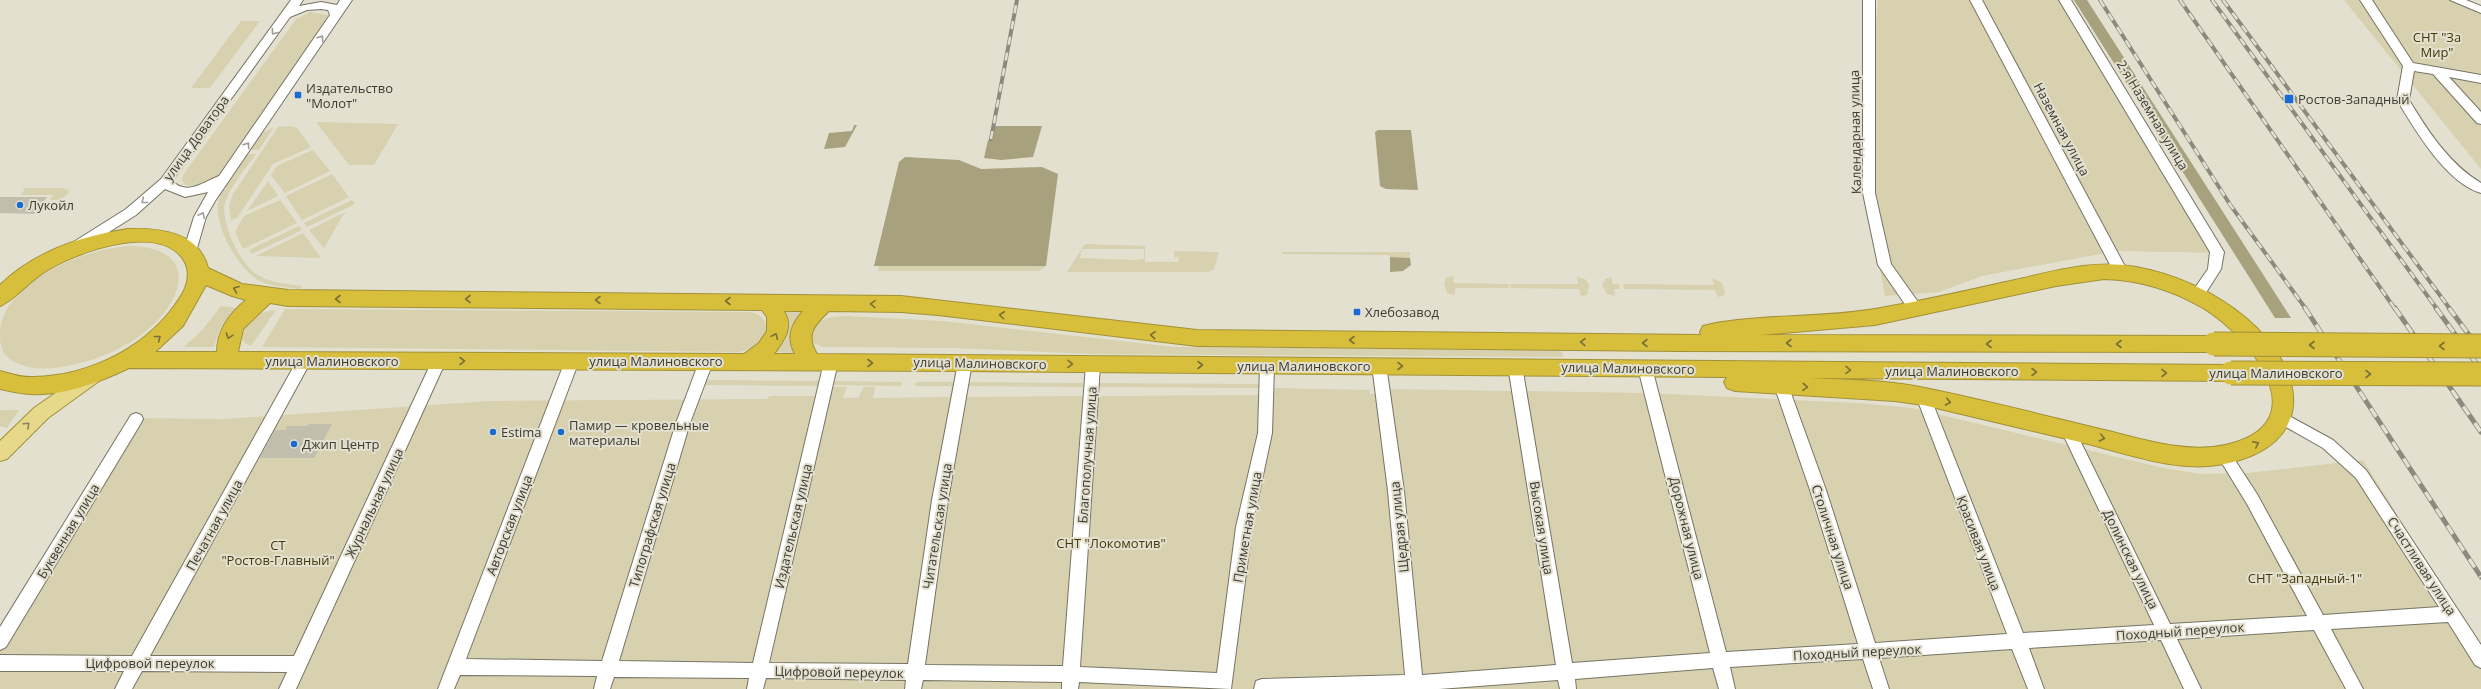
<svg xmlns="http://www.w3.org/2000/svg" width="2481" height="689" font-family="'Open Sans',sans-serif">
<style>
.green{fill:#d7d1af;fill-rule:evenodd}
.forest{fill:#a7a17d}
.building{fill:#c1bead}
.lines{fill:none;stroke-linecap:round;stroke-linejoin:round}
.minor-casing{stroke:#767464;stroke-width:2}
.major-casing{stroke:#a19139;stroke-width:2}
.highway-casing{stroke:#a19139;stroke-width:2}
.minor{fill:#fff;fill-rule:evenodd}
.major{fill:#e7d98a;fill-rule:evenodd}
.highway{fill:#d7bf3c;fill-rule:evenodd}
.rail-far1-casing{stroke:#8c8a7e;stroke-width:4}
.rail-casing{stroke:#8c8a7e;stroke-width:5}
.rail-far1{stroke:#e3e0cf;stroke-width:2.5;stroke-dasharray:8;stroke-linecap:butt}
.rail{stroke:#e3e0cf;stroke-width:3.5;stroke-dasharray:10;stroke-linecap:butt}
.highway-bridge-casing{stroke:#a19139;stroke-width:25;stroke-linecap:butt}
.highway-bridge{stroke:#d7bf3c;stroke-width:23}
.oneway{stroke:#9e9d9a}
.oneway2{stroke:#7a7037}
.oneway3{stroke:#89825b}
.poi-dot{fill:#1a6ad4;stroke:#e3e0cf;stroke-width:1.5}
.labels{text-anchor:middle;stroke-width:4;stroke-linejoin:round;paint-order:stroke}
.park-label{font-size:13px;fill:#423a0b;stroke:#e3e0cf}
.poi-label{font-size:13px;fill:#3c3b34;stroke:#e3e0cf;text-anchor:start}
.street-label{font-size:13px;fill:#3c3b34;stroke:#e3e0cf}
</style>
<rect width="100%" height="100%" fill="#e3e0cf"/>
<!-- green -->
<g class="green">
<path d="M1878,0H2069L2225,253L2116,251L1982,276L1939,292L1885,296L1863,177Z"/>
<path d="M2344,0H2463L2481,7V169Z"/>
<path d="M310,12L328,15L327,19L218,177L196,186L185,185L182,180L183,175L296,19Z"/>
<path d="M241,21H260L210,88H191Z"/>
<path d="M316,122L398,124L374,165H349Z"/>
<path d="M290,126L297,128L311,147L273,164L237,218L231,220L229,206L233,194L278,127Z"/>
<path d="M274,127L259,150H250L262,133Z"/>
<path d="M313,150L330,171L285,193L271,175L277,166Z"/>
<path d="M247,154H256C246,169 230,186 225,203C220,222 241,266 258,275C271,283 287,284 302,286L300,289C287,287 270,287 258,280C239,269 214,226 218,204C221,186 237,169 247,154Z"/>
<path d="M332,174L349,197L302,220L286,196Z"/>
<path d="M268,181L278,196L247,211Z"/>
<path d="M24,188H61L68,190L69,193L60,200H50L53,195H21L25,190H22Z"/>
<path d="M280,200L297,223L243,249L235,232L244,216Z"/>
<path d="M352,200L355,204L307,227L304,223Z"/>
<path d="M345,212L324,248L309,230Z"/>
<path d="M299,226L302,230L252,254L249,250Z"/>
<path d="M303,233L321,258L256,256Z"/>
<path d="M1085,244L1145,246V262H1178L1179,257H1174V251L1219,252L1214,269L1209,272H1067ZM1082,249H1144V259L1135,260L1080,258Z"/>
<path d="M132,246C200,249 184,301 145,332C123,349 97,360 71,365C54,369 33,371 17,363C4,357 0,349 0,335C0,282 87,247 132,246Z"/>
<path d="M1282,252H1410V258L1390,257L1389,255L1282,254Z"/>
<path d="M879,266H1046L1041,270L1036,271H878Z"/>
<path d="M1453,276L1454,283L1508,284L1509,288H1455V295L1447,293L1444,283L1446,278Z"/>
<path d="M1577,277L1585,279L1589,285L1587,295L1581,296L1579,289L1511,288L1510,284H1578Z"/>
<path d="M1611,277L1613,284H1619L1620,289H1614L1615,296L1607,294L1602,285L1605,279Z"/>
<path d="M1712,278L1722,283L1725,292L1723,296L1718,297L1715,290L1624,289L1623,284L1714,285Z"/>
<path d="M221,306L237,308C224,319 218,331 214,347H184L203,329Z"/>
<path d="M285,309L751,312C760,314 765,319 767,329C764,342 751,350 738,352L262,347Z"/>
<path d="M276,310L251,346L245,343L241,338C244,320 259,311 276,310Z"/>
<path d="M786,311H809L795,353L774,352C785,340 792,327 786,311Z"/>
<path d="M847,316L943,321L1175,347L1561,350L1563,357L1092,354L951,348L823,347L811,342V330C821,317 832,317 847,316Z"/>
<path d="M705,380L822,381L821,386L704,385Z"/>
<path d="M831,381L902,382L901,386L830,385Z"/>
<path d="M916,382H957L955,397L1274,395V388L1369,390L1370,394L1387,393V389L1645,393L1859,403L1912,408L2163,468L2201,474L2247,473L2363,460L2481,648V689H0V637L133,418L223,419L490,401L766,399L770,396H821L830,387H847L843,398H858L864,387H875L873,398L950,397L952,386H915Z"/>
<path d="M966,382L1083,383V387L965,386Z"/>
<path d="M1096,383L1259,384V388L1095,387Z"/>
<path d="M0,410H19L7,428L0,426Z"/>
</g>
<!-- forest -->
<g class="forest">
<path d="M2074,0H2087L2291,318H2275Z"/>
<path d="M854,125H857L845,147L824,149L829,133L852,131Z"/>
<path d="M994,126H1042L1033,157L1001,160L984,158L988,140H992Z"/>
<path d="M1378,130H1411L1418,190L1386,189L1380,186L1375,132Z"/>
<path d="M905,157L959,160L981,169L1042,167L1058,174L1046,266H874L899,162Z"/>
<path d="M1390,257L1410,258L1411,265L1403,271L1390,272Z"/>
</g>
<!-- building -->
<g class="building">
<path d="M0,197H47L34,214L0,213Z"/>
<path d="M309,424H332L314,458H260L275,430H286L287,426H307Z"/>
</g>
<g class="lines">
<defs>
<g id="minor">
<path d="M291,0H303L299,6L321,2L337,5L340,0H352L215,201L206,217L195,255H185L183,252L194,217L208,192L185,197L165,189L136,215L82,249H72L70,246L72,243L126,209L161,179ZM321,9L328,10L330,15L219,176C203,182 188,196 172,181L290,17L307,10Z"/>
<path d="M1863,0H1875V193L1891,264L1923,309L1916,314L1911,313L1878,265L1863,193Z"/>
<path d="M1970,0H1982L2128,272L2126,276H2116Z"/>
<path d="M2059,0H2071L2224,252L2221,269L2202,299L2197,300L2190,295L2208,269L2210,252Z"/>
<path d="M2360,0H2372L2413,63L2481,75V83L2449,77L2481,112V124L2477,123L2433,74L2414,71L2409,100C2428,131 2449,164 2481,183V193C2446,183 2415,130 2397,100L2403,66Z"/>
<path d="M2450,0H2466L2481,6V13Z"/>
<path d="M304,355L309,357L311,361L150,656H294L432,361L434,357H444L446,361L296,689H279L287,672L142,671L132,689H115L124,671H0V655L132,656L299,357Z"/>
<path d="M572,355L577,357L579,361L466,659L602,661L676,423L699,362L701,358H711L713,362L690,423L619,661L753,663L824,362L826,358H836L838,362L769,663L908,664L932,500L958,363L960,359H970L972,363L948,500L925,665L1063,666L1086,365L1088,361H1098L1100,365L1080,667L1217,673L1236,527L1258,433L1260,366L1262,362H1272L1274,366L1272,433L1252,527L1231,689L1079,682L1078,689H1062V682L923,680L921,689H905L906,680L766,678L763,689H747L749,678L614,677L610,689H594L597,676L460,675L454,689H438L565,361L567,357Z"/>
<path d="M1379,359L1384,361L1386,365L1404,491L1422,675L1556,665L1508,366L1510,362H1520L1522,366L1572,663L1710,653L1638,368L1640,364H1650L1652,368L1726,652L1858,644L1810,490L1774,385L1776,381H1786L1788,385L1826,490L1875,643L2007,634L1916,396L1918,392H1928L1930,396L2023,633L2154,625L2061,430L2063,426L2068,424L2073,426L2170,624L2307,616L2247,504L2217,455L2219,451L2224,449L2229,451L2257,494L2323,615L2439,607L2356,478L2323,448L2277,422L2275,418L2277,414L2282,412L2333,440L2366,470L2481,645V668L2475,665L2448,622L2331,629L2363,689H2346L2314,630L2177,639L2201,689H2184L2161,640L2029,648L2044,689H2028L2012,649L1879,658L1889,689H1873L1863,659L1730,667L1735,689H1719L1713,668L1575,679L1576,689H1560L1558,680L1439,689H1254L1256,681L1262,679L1405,675L1388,491L1372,365L1374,361Z"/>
<path d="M136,413L141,415L143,419L141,423L6,647L0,650V627L131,415Z"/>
</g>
<path id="major" d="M93,369L99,371L102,376L99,381L48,418L7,459L0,461V441L34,408L87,371Z"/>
<path id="highway" d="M128,229C160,228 199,232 208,268L242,284L288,290L901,296L1197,330L1701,335L1700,332L1703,326L1716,323C1768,314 1822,318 1875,309C1922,301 1969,290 2015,280C2055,271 2095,259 2136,267C2175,274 2215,292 2246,318C2307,370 2318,445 2224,464C2179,473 2131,455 2088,444C2033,431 1978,418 1923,405L1895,401L1735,391L1727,388L1724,382L1727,377L965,371L129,368C100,382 64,396 31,394C20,394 10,391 0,389V371C11,374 22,378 33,377C91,376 150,346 181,296C188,285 191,271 183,259C157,222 73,253 43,273C29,282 13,301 0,306V285C35,251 81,236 128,229ZM2104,279C2140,280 2172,290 2203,308C2252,338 2320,424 2225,445C2184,454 2140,438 2100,429C2042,415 1984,400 1925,388C1887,380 1848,380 1810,378L2231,381L2239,379L2242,373L2239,367L2231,365L817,354C805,335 814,325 829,311L901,312L938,315L1197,346L1677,351L2214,352L2221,350L2224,344L2221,338L2214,336L1761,335L1875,325L2056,286ZM206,285L232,296L246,300C230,313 217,330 217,352H155L183,326ZM270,303L288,306L762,310L767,317V331L759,343L744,354L238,352L243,329ZM784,311H803C791,325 786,337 795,354H774C784,340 794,328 784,311Z"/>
</defs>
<!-- minor casing -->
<use href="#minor" class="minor-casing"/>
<!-- major casing -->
<use href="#major" class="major-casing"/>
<!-- highway casing -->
<use href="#highway" class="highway-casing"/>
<!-- minor -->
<use href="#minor" class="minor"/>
<!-- major -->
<use href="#major" class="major"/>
<!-- highway -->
<use href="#highway" class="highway"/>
<defs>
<g id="rail-far1">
<path d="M2100,0L2231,206L2306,309"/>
<path d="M2180,0L2395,309"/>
<path d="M2212,0L2437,309"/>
<path d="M2223,0L2450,309"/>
<path d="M991,139L1017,0"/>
</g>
<g id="rail">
<path d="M2305,308L2481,577"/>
<path d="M2395,308L2481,432"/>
<path d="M2436,308L2481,370"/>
<path d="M2449,308L2481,351"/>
</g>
</defs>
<!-- rail-far1 casing -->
<use href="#rail-far1" class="rail-far1-casing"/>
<!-- rail casing -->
<use href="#rail" class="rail-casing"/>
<!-- rail-far1 -->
<use href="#rail-far1" class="rail-far1"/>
<!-- rail -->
<use href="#rail" class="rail"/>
<defs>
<g id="highway-bridge">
<path d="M2214,344L2481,346"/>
<path d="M2231,373L2481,374"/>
</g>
</defs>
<!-- highway-bridge casing -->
<use href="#highway-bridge" class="highway-bridge-casing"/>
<!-- highway-bridge -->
<use href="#highway-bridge" class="highway-bridge"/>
</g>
<!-- one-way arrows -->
<defs><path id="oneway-chevron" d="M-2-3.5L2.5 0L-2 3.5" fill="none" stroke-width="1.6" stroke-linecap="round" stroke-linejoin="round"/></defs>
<g class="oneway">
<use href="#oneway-chevron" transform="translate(274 32) rotate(126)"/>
<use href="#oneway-chevron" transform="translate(321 38) rotate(-56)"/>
<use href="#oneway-chevron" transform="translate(247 145) rotate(-56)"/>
<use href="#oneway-chevron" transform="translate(144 201) rotate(141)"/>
<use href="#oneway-chevron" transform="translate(202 215) rotate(-64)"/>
</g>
<g class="oneway2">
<use href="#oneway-chevron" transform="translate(236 289) rotate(-159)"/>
<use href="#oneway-chevron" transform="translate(338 299) rotate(-180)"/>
<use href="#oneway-chevron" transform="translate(468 299) rotate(-180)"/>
<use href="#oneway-chevron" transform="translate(598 300) rotate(-180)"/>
<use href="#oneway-chevron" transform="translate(728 301) rotate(-180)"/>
<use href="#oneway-chevron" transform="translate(873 304) rotate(-179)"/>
<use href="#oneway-chevron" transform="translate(1002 315) rotate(-173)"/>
<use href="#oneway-chevron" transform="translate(1153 335) rotate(-176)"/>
<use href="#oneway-chevron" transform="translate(229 336) rotate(108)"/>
<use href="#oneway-chevron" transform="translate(775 336) rotate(-66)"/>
<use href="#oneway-chevron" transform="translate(158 338) rotate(-38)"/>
<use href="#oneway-chevron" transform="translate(1352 340) rotate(-180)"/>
<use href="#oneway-chevron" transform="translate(1583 342) rotate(-179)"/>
<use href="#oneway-chevron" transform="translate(1645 343) rotate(-180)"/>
<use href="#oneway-chevron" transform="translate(1789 343) rotate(-180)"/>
<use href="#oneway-chevron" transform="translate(1989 344) rotate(-180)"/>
<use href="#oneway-chevron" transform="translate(2119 344) rotate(-180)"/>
<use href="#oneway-chevron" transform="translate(2312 345) rotate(-180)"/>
<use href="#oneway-chevron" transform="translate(2442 346) rotate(-180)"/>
<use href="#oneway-chevron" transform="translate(462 361)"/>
<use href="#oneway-chevron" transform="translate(870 363)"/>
<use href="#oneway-chevron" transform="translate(1070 364) rotate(1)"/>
<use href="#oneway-chevron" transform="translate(1200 365)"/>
<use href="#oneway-chevron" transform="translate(1400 366)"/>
<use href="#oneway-chevron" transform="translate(1848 370) rotate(1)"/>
<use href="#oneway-chevron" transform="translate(2034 372)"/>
<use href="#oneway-chevron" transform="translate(2164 373)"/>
<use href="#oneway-chevron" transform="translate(2368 374)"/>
<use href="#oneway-chevron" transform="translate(1805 387) rotate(3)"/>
<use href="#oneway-chevron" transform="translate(1948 402) rotate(13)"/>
<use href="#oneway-chevron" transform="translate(2102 438) rotate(13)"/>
<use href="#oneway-chevron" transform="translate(2256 444) rotate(-27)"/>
</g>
<use class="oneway3" href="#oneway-chevron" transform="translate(27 425) rotate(-43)"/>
<!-- markers -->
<g class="poi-dot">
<rect x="294" y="91" width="8" height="8" rx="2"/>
<rect x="2284" y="94" width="10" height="10" rx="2"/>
<circle cx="20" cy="205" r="4"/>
<rect x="1353" y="308" width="8" height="8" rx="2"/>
<circle cx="493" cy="432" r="4"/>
<circle cx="561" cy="432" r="4"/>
<circle cx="294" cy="444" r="4"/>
</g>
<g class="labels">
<!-- park labels -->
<g class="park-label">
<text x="2437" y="42">СНТ "За<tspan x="2437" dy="15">Мир"</tspan></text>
<text x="1111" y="548">СНТ "Локомотив"</text>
<text x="278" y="550">СТ<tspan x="278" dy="15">"Ростов-Главный"</tspan></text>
<text x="2305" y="583">СНТ "Западный-1"</text>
</g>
<!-- poi labels -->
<g class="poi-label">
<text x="306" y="93">Издательство<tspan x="306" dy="15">"Молот"</tspan></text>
<text x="2298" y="104">Ростов-Западный</text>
<text x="28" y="210">Лукойл</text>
<text x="1365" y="317">Хлебозавод</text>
<text x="569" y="430">Памир — кровельные<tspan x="569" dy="15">материалы</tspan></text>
<text x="501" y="437">Estima</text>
<text x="302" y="449">Джип Центр</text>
</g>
<!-- street labels -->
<g class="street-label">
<text transform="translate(2153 115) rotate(59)" y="5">2-я Наземная улица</text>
<text transform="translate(2062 129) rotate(62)" y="5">Наземная улица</text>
<text transform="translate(1855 132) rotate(-91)" y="5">Календарная улица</text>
<text transform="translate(196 138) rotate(-54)" y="5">улица Доватора</text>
<text x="332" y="366">улица Малиновского</text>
<text x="656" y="366">улица Малиновского</text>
<text transform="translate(980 363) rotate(1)" y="5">улица Малиновского</text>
<text x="1304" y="371">улица Малиновского</text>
<text transform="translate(1628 368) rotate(1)" y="5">улица Малиновского</text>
<text x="1952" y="376">улица Малиновского</text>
<text x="2276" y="378">улица Малиновского</text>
<text transform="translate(1087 455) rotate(-86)" y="5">Благополучная улица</text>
<text transform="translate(374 503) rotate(-65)" y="5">Журнальная улица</text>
<text transform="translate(214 525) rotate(-61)" y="5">Печатная улица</text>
<text transform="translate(509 525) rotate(-69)" y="5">Авторская улица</text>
<text transform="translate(652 525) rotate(-73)" y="5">Типографская улица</text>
<text transform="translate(793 526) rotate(-77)" y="5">Издательская улица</text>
<text transform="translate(937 526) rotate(-81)" y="5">Читательская улица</text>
<text transform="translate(1247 527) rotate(-80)" y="5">Приметная улица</text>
<text transform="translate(1399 527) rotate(-96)" y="5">Щедрая улица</text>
<text transform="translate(1542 528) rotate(81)" y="5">Высокая улица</text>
<text transform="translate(1687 528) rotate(76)" y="5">Дорожная улица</text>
<text transform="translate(68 531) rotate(-59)" y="5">Буквенная улица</text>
<text transform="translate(1833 537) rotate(72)" y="5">Столичная улица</text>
<text transform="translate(1979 543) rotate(69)" y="5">Красивая улица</text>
<text transform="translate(2131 559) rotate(64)" y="5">Долинская улица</text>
<text transform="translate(2422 566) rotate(57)" y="5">Счастливая улица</text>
<text transform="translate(2180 631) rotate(-4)" y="5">Походный переулок</text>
<text transform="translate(1857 652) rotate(-3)" y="5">Походный переулок</text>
<text x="150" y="668">Цифровой переулок</text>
<text transform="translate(839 672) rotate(1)" y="5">Цифровой переулок</text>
</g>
</g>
</svg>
